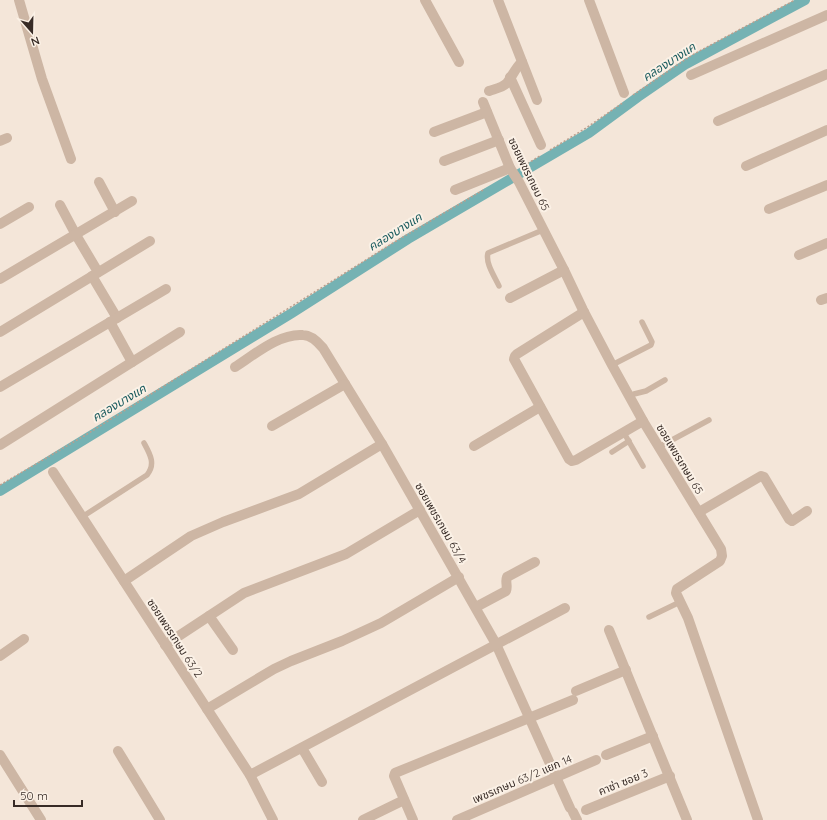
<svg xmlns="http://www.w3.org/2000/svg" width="827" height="820" font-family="Quicksand,'Noto Sans Thai',sans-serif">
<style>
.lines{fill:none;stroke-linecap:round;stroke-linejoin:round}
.canal{stroke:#75b2b3;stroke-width:10}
.path{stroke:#b99f8e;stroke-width:1.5;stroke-dasharray:2 2;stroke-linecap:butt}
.lane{stroke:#cdb6a4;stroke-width:5.5}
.street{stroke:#cdb6a4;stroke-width:10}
.labels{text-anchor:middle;stroke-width:4;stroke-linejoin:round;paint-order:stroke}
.street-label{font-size:11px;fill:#372b26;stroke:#fbf1e6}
.water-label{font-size:12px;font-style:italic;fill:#185a5d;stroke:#fbf1e6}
</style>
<rect width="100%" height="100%" fill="#f4e6d9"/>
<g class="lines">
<!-- canal -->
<path class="canal" d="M0,491L292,313L408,239L589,133L638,97L686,64L805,0"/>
<!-- path -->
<g class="path">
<path d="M633,95L692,55L795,0"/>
<path d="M550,150L586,128L624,102"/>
<path d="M521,168L541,155"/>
<path d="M0,485L84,436L393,243L485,189"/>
</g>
<!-- lane -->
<g class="lane">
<path d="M499,286C495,277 485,263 488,253L543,230"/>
<path d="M612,365L651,345L652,342L642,322"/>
<path d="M630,397L634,394L646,391L665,380"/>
<path d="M624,433L643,466"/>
<path d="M659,447L709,420"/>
<path d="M612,452L629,441"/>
<path d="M82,517L147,475C156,464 150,454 144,443"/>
<path d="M649,617L680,602"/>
</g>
<!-- street -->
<g class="street">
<path d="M19,0L42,79L71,159"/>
<path d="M425,0L459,62"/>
<path d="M498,0L537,100"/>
<path d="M589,0L624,93"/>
<path d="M691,75L827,15"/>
<path d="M510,77L541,145"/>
<path d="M489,91C494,89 502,88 507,83C512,77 515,68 522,62"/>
<path d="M483,102L510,168L519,182L564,270L583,310L612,365L643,421L721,549L722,556L720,561L677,589L676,593L688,618L758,820"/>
<path d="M718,121L827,74"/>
<path d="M434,132L487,112"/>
<path d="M0,141L7,138"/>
<path d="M444,161L499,140"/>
<path d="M746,166L827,130"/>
<path d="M99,182L115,212"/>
<path d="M455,190L510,168"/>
<path d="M60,205L76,235L98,272"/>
<path d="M769,209L827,185"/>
<path d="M0,224L29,207"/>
<path d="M799,255L827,243"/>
<path d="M92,276L117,318"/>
<path d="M0,279L132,201"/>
<path d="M510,298L564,270"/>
<path d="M821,300L827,298"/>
<path d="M584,312L517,354L515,356L514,359L569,459L572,461L576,460L643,421"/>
<path d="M110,322L132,362"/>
<path d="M0,332L150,241"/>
<path d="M235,367C254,355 279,333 303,335C311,335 318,342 323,348L382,444L496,644L570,808"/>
<path d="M0,387L166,289"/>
<path d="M272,426L345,384"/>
<path d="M0,445L180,332"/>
<path d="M474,446L540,407"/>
<path d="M53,472L250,775L273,820"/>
<path d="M699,512L761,476L764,477L789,519L792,521L807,511"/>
<path d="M124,581L191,536L223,522L299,494L382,444"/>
<path d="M476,607L506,591C508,586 505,582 507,577L535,562"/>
<path d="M209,616L233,650"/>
<path d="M609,630L687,820"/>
<path d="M165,645L244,593L346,554L420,510"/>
<path d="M0,656L24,639"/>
<path d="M576,691L626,670"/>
<path d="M207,709L274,669L291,661L342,641L381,623L459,577"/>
<path d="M302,748L322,782"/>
<path d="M118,751L160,820"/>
<path d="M0,755L41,820"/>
<path d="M606,755L653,736"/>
<path d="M250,775L565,608"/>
<path d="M586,810L670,776"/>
<path d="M573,812L577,820"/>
<path d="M363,820L404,800"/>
<path d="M413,820L394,776L395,773L573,700"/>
<path d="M457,820L596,760"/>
</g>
</g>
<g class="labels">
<!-- street labels -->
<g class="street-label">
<text transform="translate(529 174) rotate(64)" y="4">ซอยเพชรเกษม 65</text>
<text transform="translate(680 459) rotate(59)" y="4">ซอยเพชรเกษม 65</text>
<text transform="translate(441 523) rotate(60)" y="4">ซอยเพชรเกษม 63/4</text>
<text transform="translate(175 638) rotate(57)" y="4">ซอยเพชรเกษม 63/2</text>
<text transform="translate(522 779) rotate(-23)" y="4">เพชรเกษม 63/2 แยก 14</text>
<text transform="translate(623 782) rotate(-22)" y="4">คาซ่า ซอย 3</text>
</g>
<!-- water labels -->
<g class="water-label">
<text transform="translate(669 62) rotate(-33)" y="4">คลองบางแค</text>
<text transform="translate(395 232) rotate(-32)" y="4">คลองบางแค</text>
<text transform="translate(119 403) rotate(-31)" y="4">คลองบางแค</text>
</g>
</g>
<!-- north arrow -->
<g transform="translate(32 32) rotate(160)" stroke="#fbf1e6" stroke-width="3" paint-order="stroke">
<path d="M0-3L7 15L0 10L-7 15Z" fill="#372b26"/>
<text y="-6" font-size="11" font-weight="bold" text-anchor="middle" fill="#372b26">N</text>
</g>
<!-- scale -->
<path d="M14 800v6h68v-6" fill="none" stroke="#372b26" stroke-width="2"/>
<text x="20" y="800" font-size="12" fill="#372b26" stroke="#fbf1e6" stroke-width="3" paint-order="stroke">50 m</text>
</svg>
